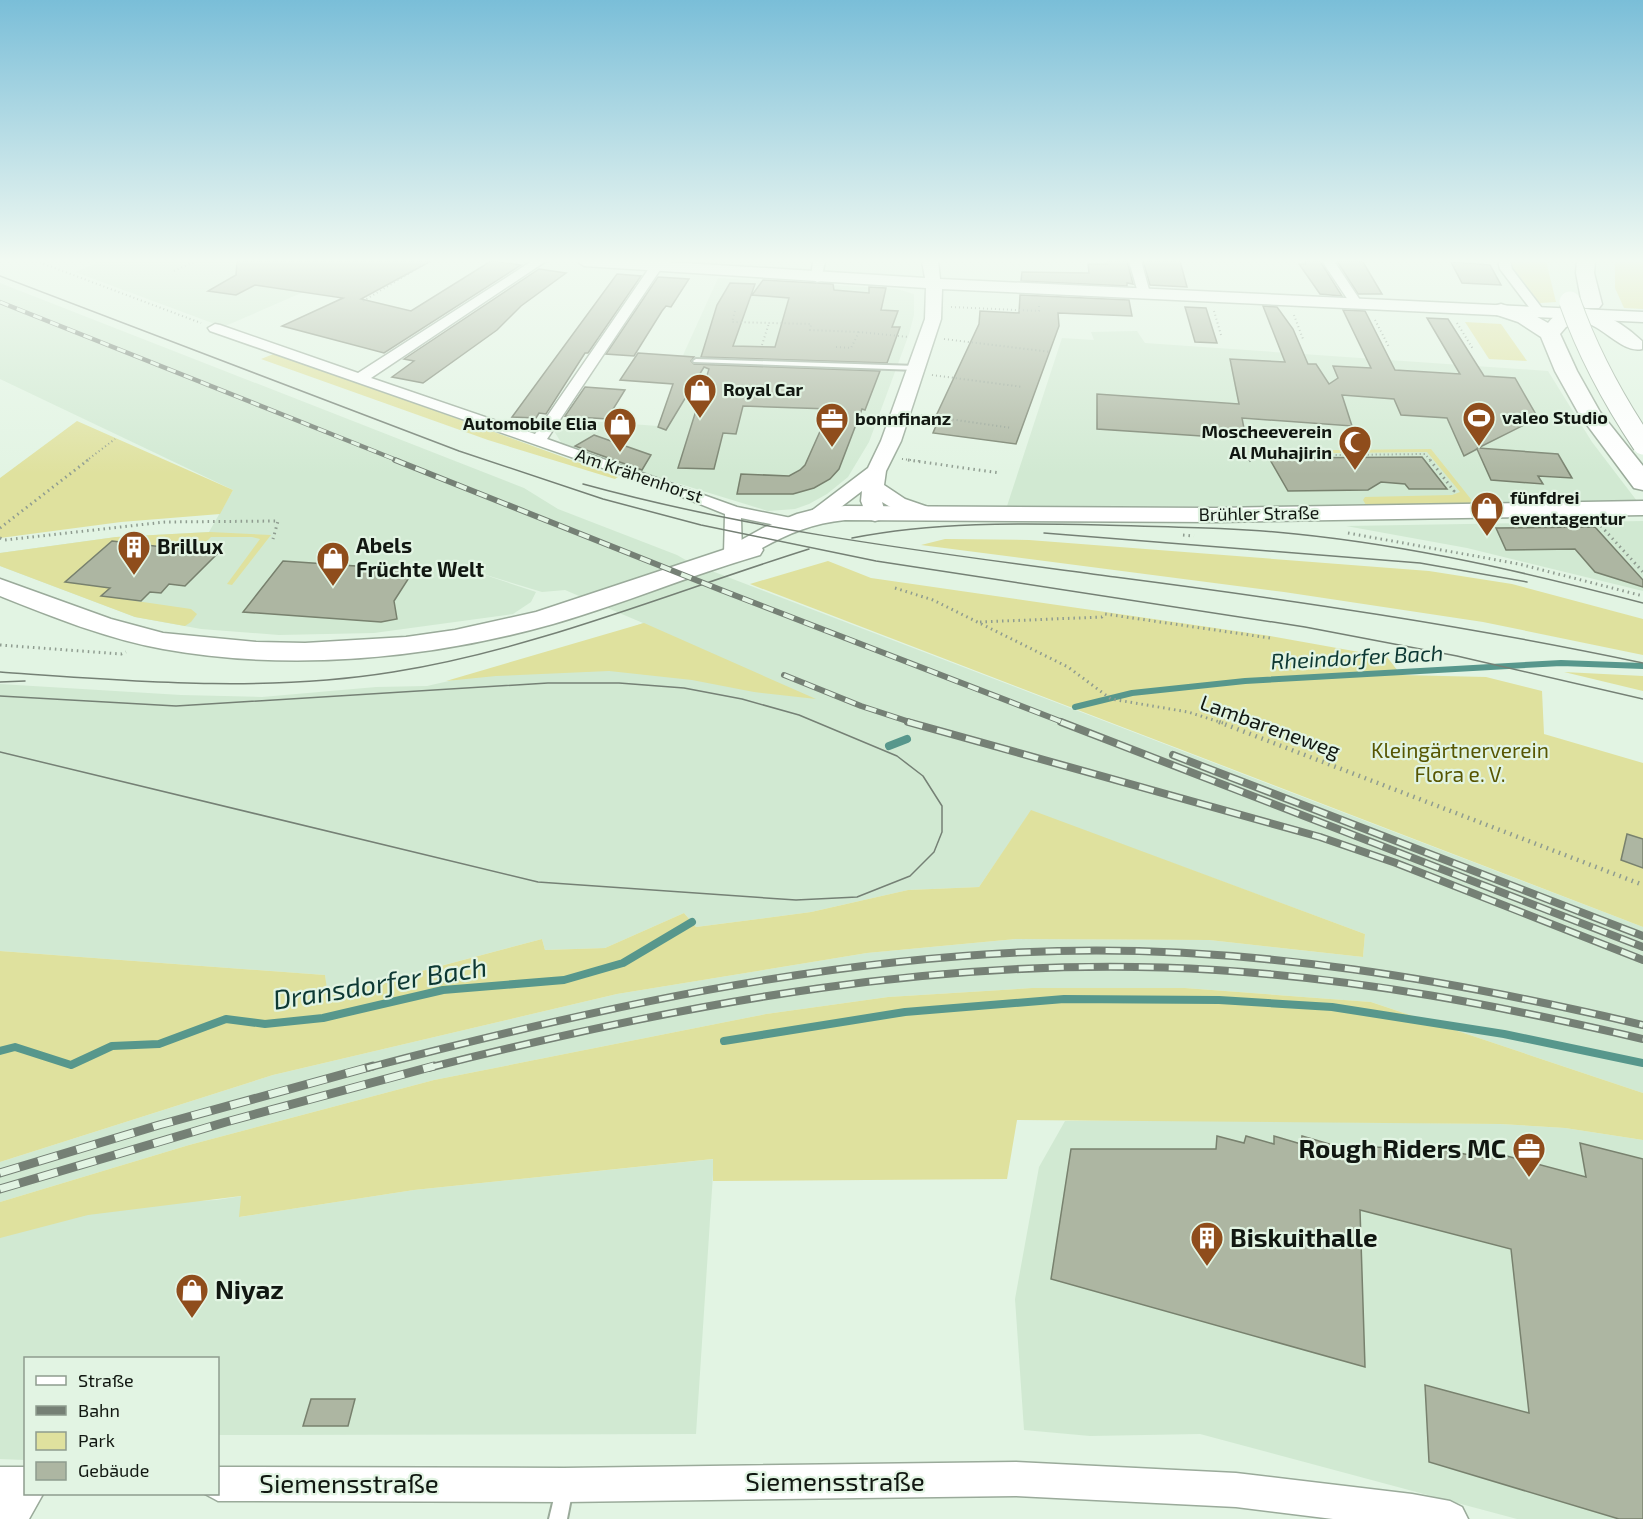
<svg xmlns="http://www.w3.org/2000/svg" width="1643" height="1519" font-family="'Exo 2',sans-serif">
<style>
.built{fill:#d1e9d2}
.green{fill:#dfe19e}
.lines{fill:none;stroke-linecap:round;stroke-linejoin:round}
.stream-far1{stroke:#57978c;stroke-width:6}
.stream{stroke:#57978c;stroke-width:8}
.building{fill:#adb6a2;stroke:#78816e;stroke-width:1.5}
.service-casing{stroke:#9aaa9a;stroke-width:4}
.minor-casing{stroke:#9aaa9a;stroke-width:3}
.tertiary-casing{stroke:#9aaa9a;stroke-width:3}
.secondary-casing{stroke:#9aaa9a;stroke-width:3}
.motorway-casing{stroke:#9aaa9a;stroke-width:3}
.path-far2{stroke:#8f9c90;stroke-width:2;stroke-dasharray:1 3;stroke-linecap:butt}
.path-far1{stroke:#8f9c90;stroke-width:3;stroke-dasharray:1.5 4;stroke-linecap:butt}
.path{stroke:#8f9c90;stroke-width:4.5;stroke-dasharray:1.5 5;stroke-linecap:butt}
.service{fill:#fff;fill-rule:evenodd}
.minor{fill:#fff;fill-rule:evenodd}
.tertiary{fill:#fff;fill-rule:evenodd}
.secondary{fill:#fff;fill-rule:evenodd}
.motorway{fill:#fff;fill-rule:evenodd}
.tram{stroke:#758075;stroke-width:1.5}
.rail-far3-casing{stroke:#758075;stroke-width:4.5}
.rail-far2-casing{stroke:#758075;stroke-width:6}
.rail-far1-casing{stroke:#758075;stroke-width:8}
.rail-casing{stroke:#758075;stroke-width:9}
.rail-far3{stroke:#e2f4e3;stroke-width:3;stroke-dasharray:9;stroke-linecap:butt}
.rail-far2{stroke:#e2f4e3;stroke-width:4;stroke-dasharray:11;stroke-linecap:butt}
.rail-far1{stroke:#e2f4e3;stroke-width:5;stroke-dasharray:15;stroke-linecap:butt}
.rail{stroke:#e2f4e3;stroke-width:7;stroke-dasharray:20;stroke-linecap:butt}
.motorway-bridge-casing{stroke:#9aaa9a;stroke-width:23;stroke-linecap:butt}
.motorway-bridge{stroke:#fff;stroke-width:21}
.labels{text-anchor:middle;stroke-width:4.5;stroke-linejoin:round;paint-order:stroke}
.far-poi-label{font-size:18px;font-weight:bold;fill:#111711;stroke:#e2f4e3;text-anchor:start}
.far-street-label{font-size:18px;fill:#111711;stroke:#e2f4e3}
.poi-label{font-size:21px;font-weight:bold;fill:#111711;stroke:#e2f4e3;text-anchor:start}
.street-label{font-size:21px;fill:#111711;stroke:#e2f4e3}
.park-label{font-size:21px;fill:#575602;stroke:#e2f4e3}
.water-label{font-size:22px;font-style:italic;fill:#0d3833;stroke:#e2f4e3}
.near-poi-label{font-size:26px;font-weight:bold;fill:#111711;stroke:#e2f4e3;text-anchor:start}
.near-street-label{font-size:26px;fill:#111711;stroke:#e2f4e3}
.near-water-label{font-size:27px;font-style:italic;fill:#0d3833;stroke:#e2f4e3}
</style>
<rect width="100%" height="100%" fill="#e2f4e3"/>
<!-- built -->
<g class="built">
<path d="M102,261H375L223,327L75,272Z"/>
<path d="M718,278L897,289L914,294V315L909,334L869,442L848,477L827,494L809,504L795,509L768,511L641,472L562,444L554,431L562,419L658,426L684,353Z"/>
<path d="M0,283L524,488L558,509L677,555L691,563L1643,927V1093L1371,1002L1185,988H1032L888,997L766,1014L434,1080L189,1145L0,1202V1162L273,1075L617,994L867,953L1016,939L1209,940L1363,957L1365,934L1031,811L979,887L908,890L811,912L696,927L684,913L605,948L545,950L542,939L327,996L325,975L0,951V684L181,695L262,697L376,687L427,686L549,658L643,623L565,590L542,592L473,571L536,592L531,602L513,614L374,633L279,635L201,629L135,617L0,566V553L116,537L209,532L233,490L0,379Z"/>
<path d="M1137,331L1145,343L1548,371L1592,442L1637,501L1296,506H1007L1062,338L1094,340L1091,332Z"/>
<path d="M1643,521V591L1467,548L1346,526Z"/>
<path d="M1173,1120L1500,1124L1565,1128L1643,1140V1519H1517L1200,1434L1090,1436L1024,1430L1015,1299L1039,1167L1065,1121Z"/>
<path d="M714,1159L696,1434L218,1435V1358H26L25,1460L0,1459V1210L216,1200L242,1196L240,1217L414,1190Z"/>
</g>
<!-- green -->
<g class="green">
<path d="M1509,261H1546L1556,302L1540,303L1511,272Z"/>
<path d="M1615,261H1643V309L1624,308L1615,288Z"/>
<path d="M1465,322L1501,324L1527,361L1489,359Z"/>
<path d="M276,353L618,477L615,479L488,440L261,359Z"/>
<path d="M77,421L233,490L220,514L121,522L0,538V478Z"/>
<path d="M1431,449L1474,503L1366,505L1363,500L1365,497L1452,495L1460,492L1427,452L1251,454L1248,451Z"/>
<path d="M210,532L271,535L232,585L227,584L260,539L252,537H211L197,551L112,541L66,582L110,588L102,596L191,609L197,614L191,622L185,626L135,617L0,566V553L116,537Z"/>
<path d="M945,539L1029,540L1429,571L1512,584L1643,619V655L1483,622L1284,592L921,545Z"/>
<path d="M828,561L871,578L1270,636L1387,657L1401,675L1486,677L1542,691L1544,734L1643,763V927L750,584Z"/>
<path d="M644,623L816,699L754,692L692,680L609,671L496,676L446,681Z"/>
<path d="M1564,672L1643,676V691Z"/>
<path d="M1031,810L1365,934L1363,957L1209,940L1016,939L867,953L617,994L273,1075L0,1162V951L325,975L328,996L542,939L545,950L605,948L684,913L696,927L811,912L908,890L979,887Z"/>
<path d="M1032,988H1185L1371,1002L1643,1093V1140L1565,1128L1500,1124L1017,1120L1007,1179L713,1181V1159L414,1190L239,1217L241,1196L88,1215L0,1238V1202L189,1145L434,1080L766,1014L888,997Z"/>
</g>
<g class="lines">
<!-- stream-far1 -->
<path class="stream-far1" d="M1075,707L1132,693L1245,681L1561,663L1643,666"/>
<!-- stream -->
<g class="stream">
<path d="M889,746L907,739"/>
<path d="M724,1041L905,1012L1064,999L1219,1000L1332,1007L1504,1034L1643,1063"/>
<path d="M0,1051L15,1047L71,1065L112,1046L159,1044L226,1019L265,1024L323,1018L443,990L564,980L623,963L692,922"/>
</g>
</g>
<!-- building -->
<g class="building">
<path d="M237,261H431L361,299L411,311L491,261L521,265L384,353L282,326L343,298L255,285L236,295L208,291L236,275Z"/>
<path d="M1106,261H1127L1133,284L1127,283V286L1021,281L1022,272L1089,273L1088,264H1107Z"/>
<path d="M1143,261H1180L1187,287L1150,285Z"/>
<path d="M1305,261H1320L1342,296L1320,294L1299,264H1306Z"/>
<path d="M1337,261L1363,262L1382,294H1358Z"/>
<path d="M1451,262L1490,265L1501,285L1462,283Z"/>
<path d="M539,269L566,273L521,306L497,330L423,383L392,377L414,361L404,359Z"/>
<path d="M617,274L641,276L588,353H585L546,414L539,413L536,418L512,417Z"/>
<path d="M658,277L689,279L671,307L666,306L662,311L634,356L606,354Z"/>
<path d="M763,280L833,284L834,290L869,293V287L886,288L881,310L898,311L892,327H900L887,363L701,357L717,305L730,283L755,284L733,346L775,347L789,298L752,295Z"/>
<path d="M1020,295L1129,300L1132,316L1058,313L1059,326L1016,444L933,433L940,416H936L979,324L980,311L1019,313Z"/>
<path d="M1263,306L1277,307L1293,329L1308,364H1316L1329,384L1338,378L1333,366L1371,368L1343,310L1365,311L1395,370L1460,374L1427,318L1448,319L1484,376L1515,378L1538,418L1478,448L1558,454L1572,478L1538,476L1543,484L1491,480L1477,449L1464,456L1447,418L1401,415L1394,399L1342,395L1352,426L1242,418L1246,439L1097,429V394L1239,404L1230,359L1285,362Z"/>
<path d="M1185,307L1206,308L1217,343L1195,342Z"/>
<path d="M638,353L694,357L691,361L694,364L880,371L865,410L862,409L839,469L830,479L814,488L793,494H737L741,474L789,476L800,470L805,465L830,409L743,406L736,434L723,433L714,469L678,468L709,369L704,367L666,430L658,427L673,384L620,380Z"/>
<path d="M585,387L625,390L607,419L565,416Z"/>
<path d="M594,435L651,455L642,470L575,446Z"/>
<path d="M1422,457L1447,489H1409L1405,484L1381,482L1368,490L1288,491L1269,458Z"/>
<path d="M1595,527L1643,580V587L1595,572L1575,549L1506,550L1496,528Z"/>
<path d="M112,541L197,551L218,553L185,586L169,584L161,593L150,592L141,601L101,596L110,588L65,582Z"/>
<path d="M283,561L414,570L394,601L397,619L381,622L243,612Z"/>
<path d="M1627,834L1643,839V868L1621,860Z"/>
<path d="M1217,1136L1244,1143L1246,1136L1274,1144V1136L1301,1144L1302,1136L1336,1146L1438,1149L1486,1158V1154L1503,1155L1586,1177L1580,1143L1643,1159V1519H1619L1429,1462L1425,1385L1529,1413L1511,1249L1360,1210L1365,1367L1051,1279L1071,1149H1216Z"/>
<path d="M311,1399H355L348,1426H303Z"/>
</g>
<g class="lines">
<defs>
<g id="service">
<path d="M696,359L917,366L920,368L917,370L694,362L693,361Z"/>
<path d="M564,1479L570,1482L573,1488L567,1519H549L558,1482Z"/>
</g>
<g id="minor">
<path d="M532,261H546L371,378L535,434L652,264H660L662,267L547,439L737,507L801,520L803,524L801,528L795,529L741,518L742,554L739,558H727L724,554L725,514L657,487L210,331L208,328L215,324L220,325L358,373Z"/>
<path d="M813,261H825L821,281L817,282L811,278Z"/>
<path d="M1129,261H1141L1150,293L1148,296L1144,297L1138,293Z"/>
<path d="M1322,261H1334L1362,303L1360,306H1352Z"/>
<path d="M1498,261H1510L1512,269L1545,312L1543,315H1535L1500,269Z"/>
<path d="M1016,1462L1236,1473L1412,1494L1450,1501L1462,1507L1468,1519H1333L1236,1507L1016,1496L564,1502L218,1501L205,1494H218V1467L564,1468Z"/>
<path d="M0,1467H26V1494H43L29,1519H0Z"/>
</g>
<path id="tertiary" d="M577,261H652L925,278L922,261H938L940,279L1643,312V322L942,289L941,319L901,441L886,471L884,485L905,499L934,509L938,513L934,517C918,522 895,510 882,502L886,515L882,519L875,521L868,519L861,501L862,491L824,520L817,522L810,520L806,516L810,512L868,468L881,441L925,319L926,288L584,266Z"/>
<path id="secondary" d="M1643,501V515L1216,522L845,520C814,523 789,533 762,548L763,550L760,555C690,575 623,604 553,624C429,659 291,672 163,649C107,639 53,617 0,596V579L111,619L163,633L256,642L305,643L406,637L455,630L536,612L723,550L765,527L797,514L820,508L845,506L1216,508Z"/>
<g id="motorway">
<path d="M1577,261H1595L1594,273L1602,304L1599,308H1585L1582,304L1576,273Z"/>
<path d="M1501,304L1532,314L1548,323C1574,290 1619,320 1642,341V349C1623,354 1603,325 1580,321L1566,327L1560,334L1577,371L1600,412L1643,466V490L1634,488L1579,414L1555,371L1541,337L1518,322L1494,314L1491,310L1494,306Z"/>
</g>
</defs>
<!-- service casing -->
<use href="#service" class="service-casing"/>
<!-- minor casing -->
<use href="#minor" class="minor-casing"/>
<!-- tertiary casing -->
<use href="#tertiary" class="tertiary-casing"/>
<!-- secondary casing -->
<use href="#secondary" class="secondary-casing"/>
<!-- motorway casing -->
<use href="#motorway" class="motorway-casing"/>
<!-- path-far2 -->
<g class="path-far2">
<path d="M36,261L201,323"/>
<path d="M174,271L196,261"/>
<path d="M363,301L430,261"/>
<path d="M951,307L1039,311V305"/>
<path d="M735,311L732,322L811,324L810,330L859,332"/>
<path d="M1214,311L1221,335"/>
<path d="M1294,315L1303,339"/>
<path d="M1375,320L1389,347"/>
<path d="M1457,323L1473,349"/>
<path d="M944,339L1051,352"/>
<path d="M762,345L769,323"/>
<path d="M836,347L851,348L859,332L909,337"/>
<path d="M932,375L1023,387"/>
<path d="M921,415L1012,428"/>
<path d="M902,459L919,461"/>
<path d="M86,461L115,439"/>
<path d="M1249,461L1258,456L1425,454L1431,461"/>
</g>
<!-- path-far1 -->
<g class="path-far1">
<path d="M908,460L1000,473"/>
<path d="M1430,460L1454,491L1452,492"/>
<path d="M1249,461L1251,460"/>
<path d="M1601,526L1643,572"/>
<path d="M0,528L88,460"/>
<path d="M1348,533L1519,564L1643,596"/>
<path d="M1183,535L1194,536"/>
<path d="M0,538L5,540L165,522L278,521L273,539"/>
<path d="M895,588L933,600L1068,667L1111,699L1188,712L1223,723"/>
<path d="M980,622L1102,617L1105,614L1270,638"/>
<path d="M0,645L121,654L126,652"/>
</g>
<!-- path -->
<path class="path" d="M1219,722L1643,885"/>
<!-- service -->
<use href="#service" class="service"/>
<!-- minor -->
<use href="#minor" class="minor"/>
<!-- tertiary -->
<use href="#tertiary" class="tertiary"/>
<!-- secondary -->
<use href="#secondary" class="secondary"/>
<!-- motorway -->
<use href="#motorway" class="motorway"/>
<!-- tram -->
<g class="tram">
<path d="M0,276L459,451L603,499L701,525L876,561L1305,627L1457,656L1643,699"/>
<path d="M583,484C758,532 936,553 1115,577C1292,600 1468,626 1643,663"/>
<path d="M1044,533L1420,563L1527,582"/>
<path d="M852,538C934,522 1017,523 1101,525C1166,527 1231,527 1296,534C1414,546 1529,573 1643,603"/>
<path d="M0,672C130,681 263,693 393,672C536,649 672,592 809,549"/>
<path d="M0,682L25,681"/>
<path d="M0,696L176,706L548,683H619L684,688L742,699L799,715L897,756L923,776L942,806V832L934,852L910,876L857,897L796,900L538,882L0,752"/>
</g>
<defs>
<path id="rail-far3" d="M0,302L399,461"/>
<g id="rail-far2">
<path d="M395,460L721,590L1065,723"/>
<path d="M784,675L861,706L913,723"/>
</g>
<g id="rail-far1">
<path d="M908,722L1320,837L1396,863L1643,960"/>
<path d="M1061,722L1643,947"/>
<path d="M1173,755L1643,936"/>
<path d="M367,1068C592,1009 825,957 1058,951C1256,946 1451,980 1643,1025"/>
<path d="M428,1068C685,1003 951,953 1216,970C1361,979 1502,1006 1643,1039"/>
</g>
<g id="rail">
<path d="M0,1173L159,1125L373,1066"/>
<path d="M0,1189L226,1122L434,1066"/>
</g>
</defs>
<!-- rail-far3 casing -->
<use href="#rail-far3" class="rail-far3-casing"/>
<!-- rail-far2 casing -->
<use href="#rail-far2" class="rail-far2-casing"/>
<!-- rail-far1 casing -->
<use href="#rail-far1" class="rail-far1-casing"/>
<!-- rail casing -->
<use href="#rail" class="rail-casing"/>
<!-- rail-far3 -->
<use href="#rail-far3" class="rail-far3"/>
<!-- rail-far2 -->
<use href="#rail-far2" class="rail-far2"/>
<!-- rail-far1 -->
<use href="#rail-far1" class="rail-far1"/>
<!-- rail -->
<use href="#rail" class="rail"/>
<defs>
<path id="motorway-bridge" d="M1570,302C1588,353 1613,399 1643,444"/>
</defs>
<!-- motorway-bridge casing -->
<use href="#motorway-bridge" class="motorway-bridge-casing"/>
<!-- motorway-bridge -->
<use href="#motorway-bridge" class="motorway-bridge"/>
</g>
<!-- sky -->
<linearGradient id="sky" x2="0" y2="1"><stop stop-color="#7abed8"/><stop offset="0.55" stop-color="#f2faf2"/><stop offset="1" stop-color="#f2faf2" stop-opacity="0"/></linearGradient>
<rect width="1643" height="474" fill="url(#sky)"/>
<!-- icons -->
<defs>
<symbol id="shop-pin" viewBox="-11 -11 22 30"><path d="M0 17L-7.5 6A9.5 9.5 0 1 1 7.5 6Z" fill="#8f4d1c" stroke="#e2f4e3"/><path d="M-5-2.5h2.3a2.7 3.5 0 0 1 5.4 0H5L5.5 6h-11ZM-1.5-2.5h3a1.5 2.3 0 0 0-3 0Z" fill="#fff"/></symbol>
<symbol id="stadium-pin" viewBox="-11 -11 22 30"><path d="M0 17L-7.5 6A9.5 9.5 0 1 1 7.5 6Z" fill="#8f4d1c" stroke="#e2f4e3"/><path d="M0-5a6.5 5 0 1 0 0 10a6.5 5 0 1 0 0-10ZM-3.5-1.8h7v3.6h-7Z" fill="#fff"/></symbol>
<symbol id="office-pin" viewBox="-11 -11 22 30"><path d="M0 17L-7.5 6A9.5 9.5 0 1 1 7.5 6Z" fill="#8f4d1c" stroke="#e2f4e3"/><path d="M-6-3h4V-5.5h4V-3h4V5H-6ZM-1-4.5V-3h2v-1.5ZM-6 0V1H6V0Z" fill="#fff"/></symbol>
<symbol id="mosque-pin" viewBox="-11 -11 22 30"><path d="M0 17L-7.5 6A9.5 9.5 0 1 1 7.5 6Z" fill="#8f4d1c" stroke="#e2f4e3"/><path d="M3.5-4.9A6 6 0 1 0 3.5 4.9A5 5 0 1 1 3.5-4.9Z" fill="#fff"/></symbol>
<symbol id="building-pin" viewBox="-11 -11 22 30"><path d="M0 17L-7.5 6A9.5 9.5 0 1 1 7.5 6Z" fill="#8f4d1c" stroke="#e2f4e3"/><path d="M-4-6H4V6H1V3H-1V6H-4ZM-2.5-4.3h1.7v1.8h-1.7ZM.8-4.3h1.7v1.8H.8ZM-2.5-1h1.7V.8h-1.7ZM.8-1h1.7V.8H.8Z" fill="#fff"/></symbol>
</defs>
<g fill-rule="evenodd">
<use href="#shop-pin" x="681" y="371" width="38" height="52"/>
<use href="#stadium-pin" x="1460" y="399" width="38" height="52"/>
<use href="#office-pin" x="813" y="400" width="38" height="52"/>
<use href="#shop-pin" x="601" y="405" width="38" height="52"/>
<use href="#mosque-pin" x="1336" y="423" width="38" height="52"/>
<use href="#shop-pin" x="1468" y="489" width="38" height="52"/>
<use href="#building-pin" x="115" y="528" width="38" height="52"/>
<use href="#shop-pin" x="314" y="539" width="38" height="52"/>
<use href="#office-pin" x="1510" y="1130" width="38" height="52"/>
<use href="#building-pin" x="1188" y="1219" width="38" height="52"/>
<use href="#shop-pin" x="173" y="1271" width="38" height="52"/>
</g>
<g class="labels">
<!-- far-poi labels -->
<g class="far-poi-label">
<text x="723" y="396">Royal Car</text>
<text x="1502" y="424">valeo Studio</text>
<text x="855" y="425">bonnfinanz</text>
<text x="597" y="430" text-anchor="end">Automobile Elia</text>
<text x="1332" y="438" text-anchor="end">Moscheeverein<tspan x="1332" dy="21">Al Muhajirin</tspan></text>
<text x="1510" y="504">fünfdrei<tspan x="1510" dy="21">eventagentur</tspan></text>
</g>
<!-- far-street labels -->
<g class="far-street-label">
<text transform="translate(639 476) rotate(19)" y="6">Am Krähenhorst</text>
<text transform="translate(1259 514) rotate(-1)" y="6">Brühler Straße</text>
</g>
<!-- poi labels -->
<g class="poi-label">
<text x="356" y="553">Abels<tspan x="356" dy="24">Früchte Welt</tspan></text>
<text x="157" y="554">Brillux</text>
</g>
<!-- street labels -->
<g class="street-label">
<text transform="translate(1270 727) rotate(20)" y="7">Lambareneweg</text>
</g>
<!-- park labels -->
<g class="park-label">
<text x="1460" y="758">Kleingärtnerverein<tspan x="1460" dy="24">Flora e. V.</tspan></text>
</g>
<!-- water labels -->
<g class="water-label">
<text transform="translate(1357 657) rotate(-3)" y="8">Rheindorfer Bach</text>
</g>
<!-- near-poi labels -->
<g class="near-poi-label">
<text x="1506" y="1158" text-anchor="end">Rough Riders MC</text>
<text x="1230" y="1247">Biskuithalle</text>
<text x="215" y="1299">Niyaz</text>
</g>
<!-- near-street labels -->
<g class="near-street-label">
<text x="835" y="1491">Siemensstraße</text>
<text x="349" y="1493">Siemensstraße</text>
</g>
<!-- near-water labels -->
<g class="near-water-label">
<text transform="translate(380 984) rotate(-9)" y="9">Dransdorfer Bach</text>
</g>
</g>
<!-- legend -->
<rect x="24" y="1357" width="195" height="138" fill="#e2f4e3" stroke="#8e9c8f" stroke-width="1.5"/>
<rect x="36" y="1376" width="30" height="9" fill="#ffffff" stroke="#8e9c8f" stroke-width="1.5"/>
<text x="78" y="1387" font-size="18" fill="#111711">Straße</text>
<rect x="36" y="1406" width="30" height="9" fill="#758075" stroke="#8e9c8f" stroke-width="1.5"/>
<text x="78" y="1417" font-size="18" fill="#111711">Bahn</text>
<rect x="36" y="1432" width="30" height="18" fill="#dfe19e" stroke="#8e9c8f" stroke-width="1.5"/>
<text x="78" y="1447" font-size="18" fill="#111711">Park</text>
<rect x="36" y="1462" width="30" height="18" fill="#adb6a2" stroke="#8e9c8f" stroke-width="1.5"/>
<text x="78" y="1477" font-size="18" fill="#111711">Gebäude</text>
</svg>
